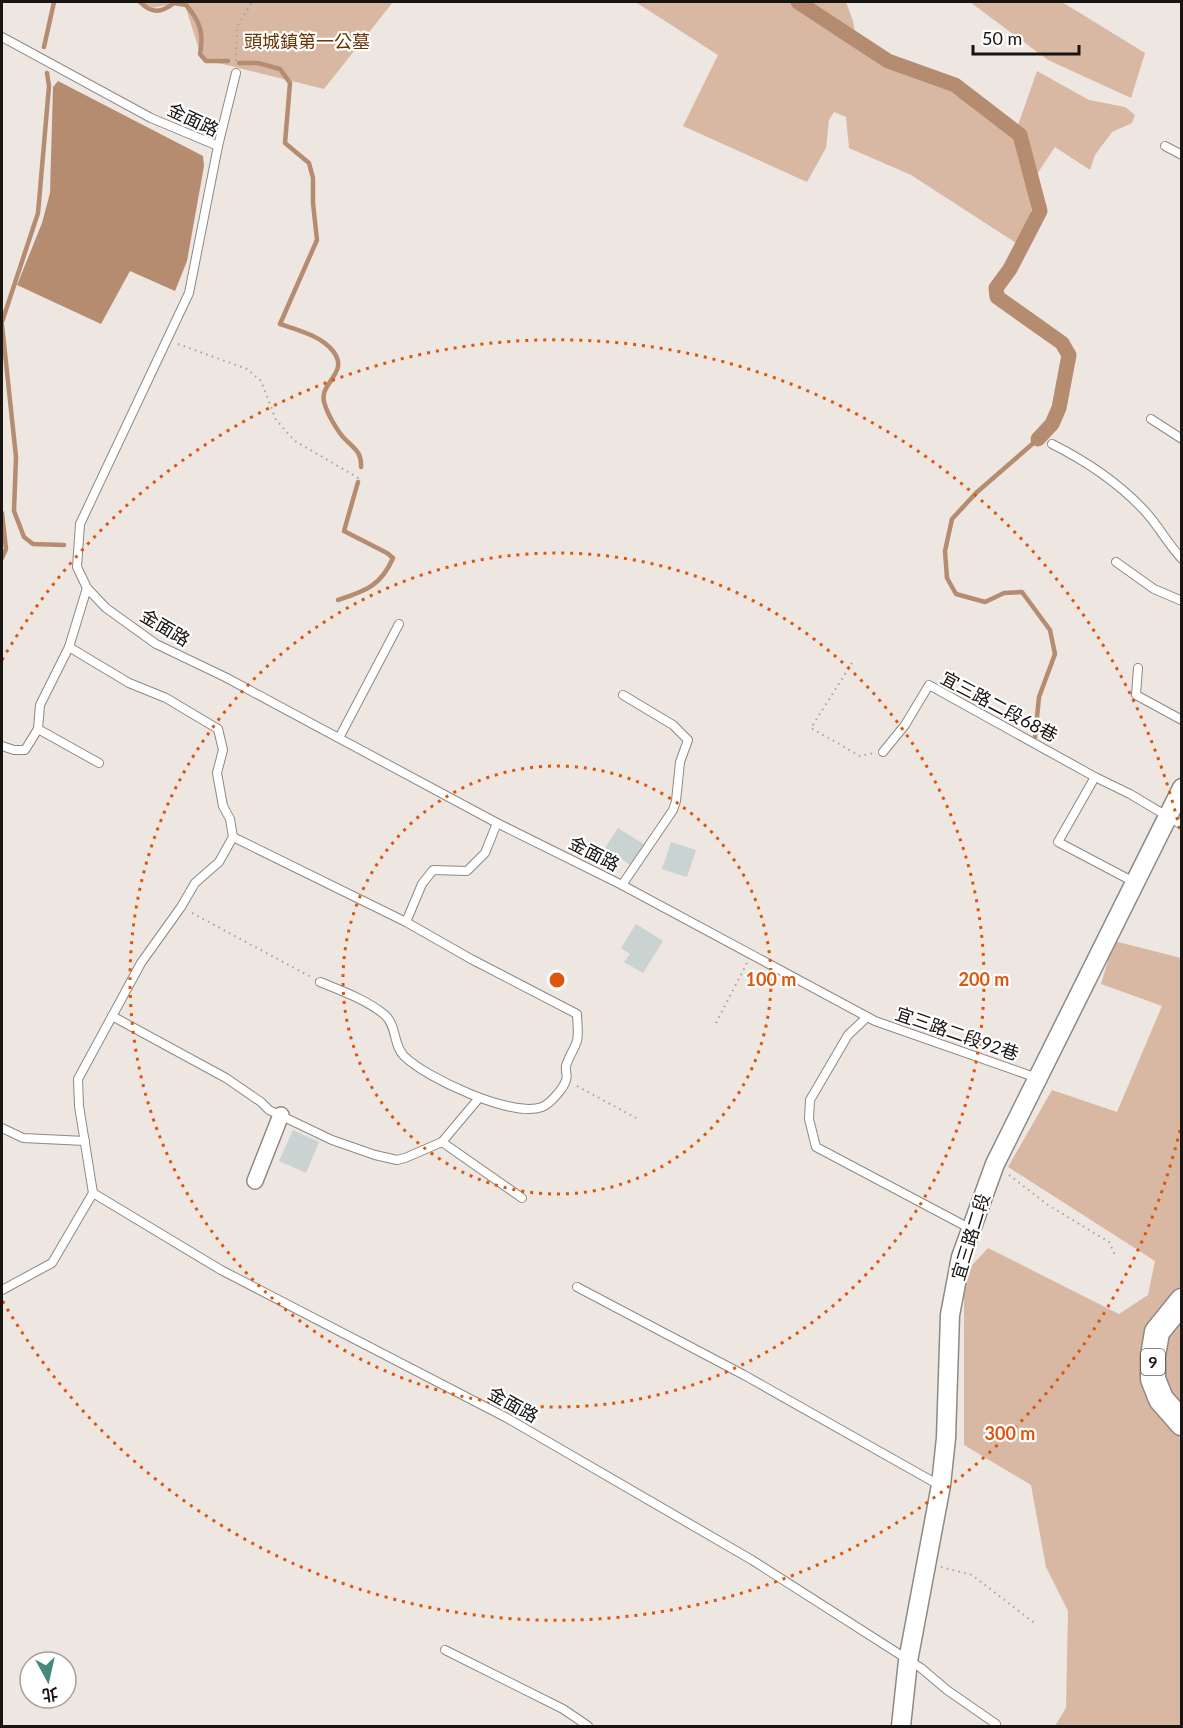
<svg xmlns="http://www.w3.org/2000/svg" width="1183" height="1728" font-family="Lato,'Noto Sans TC',sans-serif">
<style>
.green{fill:#d8b8a3}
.water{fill:#b68c70}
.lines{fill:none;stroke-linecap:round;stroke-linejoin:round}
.stream{stroke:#b68c70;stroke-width:4.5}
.canal{stroke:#b68c70;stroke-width:15}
.building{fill:#c9d3d1}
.service-casing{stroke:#8f8883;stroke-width:10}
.minor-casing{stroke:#8f8883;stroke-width:18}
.tertiary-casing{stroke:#8f8883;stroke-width:21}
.primary-casing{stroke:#8f8883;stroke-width:27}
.path{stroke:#a8a29d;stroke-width:2;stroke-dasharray:1.5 4.5;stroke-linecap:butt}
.service{stroke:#fff;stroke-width:8}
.minor{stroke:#fff;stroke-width:15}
.tertiary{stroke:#fff;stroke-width:18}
.primary{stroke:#fff;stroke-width:24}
.ring{fill:none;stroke:#de560c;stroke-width:3;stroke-dasharray:3 6}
.labels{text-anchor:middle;stroke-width:4.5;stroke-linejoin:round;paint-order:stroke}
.shield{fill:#fff;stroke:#5d5a59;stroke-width:1.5}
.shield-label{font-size:16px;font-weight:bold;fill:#171412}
.park-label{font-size:18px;fill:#683201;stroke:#fff}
.street-label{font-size:18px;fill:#171412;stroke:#fff}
.centre{fill:#de560c;stroke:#fff;stroke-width:3}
.ring-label{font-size:18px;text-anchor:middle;font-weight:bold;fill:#de560c;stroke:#fff;stroke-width:4.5;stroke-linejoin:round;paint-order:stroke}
</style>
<rect width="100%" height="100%" fill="#eee6e0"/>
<!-- green -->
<g class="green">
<path d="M140,2H393L324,89L202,59L184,2L146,9Z"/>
<path d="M638,2H846L853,21L857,44L892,68L953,90L1009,134L1018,125L1037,71L1089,100L1125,107L1135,115L1132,123L1112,132L1095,155L1090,170L1055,147L1029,186L1032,216L1019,245L911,175L849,148L846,117L834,112L829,120L826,148L807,182L683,126L718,55L637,3Z"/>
<path d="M970,2H1062L1145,53L1131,98L1048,60Z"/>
<path d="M1114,941L1181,958V1726H1055L1066,1708L1068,1611L1046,1567L1031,1485L964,1445V1274L988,1248L1119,1314L1148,1295L1155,1261L1008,1167L1052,1090L1117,1112L1162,1006L1101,984Z"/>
</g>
<!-- water -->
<path class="water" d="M58,81L203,156L204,166L187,261L175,291L130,271L101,324L17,285L42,223L50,193L53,87Z"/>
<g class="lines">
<!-- stream -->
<g class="stream">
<path d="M140,2C152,14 161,13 174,3L186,5C200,21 204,33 200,54L206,61H228"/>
<path d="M44,47L54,2"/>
<path d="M239,63H258L280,69L290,83L285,143L309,163L313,178V203L317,240L280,324C298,330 321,336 333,351C351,374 316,383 325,405C328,415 337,430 343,437C353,448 362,451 361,467"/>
<path d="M2,322L38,213L49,86L47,73"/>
<path d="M2,325L16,457L14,511L24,537L33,544L64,545"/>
<path d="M2,513L6,549L2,558"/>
<path d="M338,600C365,591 381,586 393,558L387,553L344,531L358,482"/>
<path d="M1035,737L1039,697L1055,654L1050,630L1022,592L1004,593L985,602L956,594L947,578L945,551L952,519L976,493L1038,439"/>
</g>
<!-- canal -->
<path class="canal" d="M798,2L888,61L955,85L1020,135L1040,211L1010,269L996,288L997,297L1062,343L1069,355L1059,408L1052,424L1038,439"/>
</g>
<!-- building -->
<g class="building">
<path d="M618,828L645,845L632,866L605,848Z"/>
<path d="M671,842L696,850L687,877L662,869Z"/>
<path d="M636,924L663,941L643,973L624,962L630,954L621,948Z"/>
<path d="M293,1130L319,1142L306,1173L279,1161Z"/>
</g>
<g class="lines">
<defs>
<g id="service">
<path d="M2,37L151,118L218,146L189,293L80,524L77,567L87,588L106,608L156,644L225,677L497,823L622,885L875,1021L1037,1078"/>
<path d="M218,146L236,73"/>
<path d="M1165,146L1182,155"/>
<path d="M1151,419L1182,439"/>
<path d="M1052,444C1084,460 1117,482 1142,508C1157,523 1167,543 1182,559"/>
<path d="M1116,562L1154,589L1182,601"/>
<path d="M1138,668L1136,695L1182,720"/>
<path d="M38,729L99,763"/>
<path d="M339,738L399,624"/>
<path d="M2,746L14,750H25L38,729L40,705L69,647"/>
<path d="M883,752L905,725L929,685L1095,777L1130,794L1182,825"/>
<path d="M1095,777L1058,842L1134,882"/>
<path d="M233,837L406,922L471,959L577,1014C577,1022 579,1033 577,1041C574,1050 568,1058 566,1066C565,1071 568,1076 566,1080C564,1088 550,1104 542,1107C512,1118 426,1078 404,1056C393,1045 397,1026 385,1015C367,1000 342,991 320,982"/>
<path d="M622,885L673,810L676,801L680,762L688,740L673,725L623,695"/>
<path d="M406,922L422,884L433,870L467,871L485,853L497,823"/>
<path d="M112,1016L226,1078L261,1102L269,1110L332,1140L375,1155L397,1160L405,1158L442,1142L479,1098"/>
<path d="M867,1017L848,1035L810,1100L809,1119L816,1147L971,1229"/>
<path d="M2,1128L23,1138L85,1141"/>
<path d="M442,1142L522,1198"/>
<path d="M93,1193L221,1270L507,1418L752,1560L921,1668L947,1690L996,1724"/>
<path d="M577,1287L744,1375L939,1485"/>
<path d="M2,1290L52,1263L93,1193L79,1106L78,1079L141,963L181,907L195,883L219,862L233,837L230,819L223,806L217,773L223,750L218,729L166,698L129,683L69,647L87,588"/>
<path d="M445,1650L563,1709L588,1726"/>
</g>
<path id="minor" d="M255,1181L281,1115"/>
<path id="tertiary" d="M901,1726L908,1661L941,1485L946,1438L950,1315L961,1257L995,1164L1182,788"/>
<path id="primary" d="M1182,1301L1157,1332L1153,1356V1379L1161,1399L1182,1423"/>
</defs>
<!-- service casing -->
<use href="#service" class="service-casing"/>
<!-- minor casing -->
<use href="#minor" class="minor-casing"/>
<!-- tertiary casing -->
<use href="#tertiary" class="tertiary-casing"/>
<!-- primary casing -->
<use href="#primary" class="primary-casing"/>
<!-- path -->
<g class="path">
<path d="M236,61L237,27L252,2"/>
<path d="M1005,262L1015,268"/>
<path d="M178,344L247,369L261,381L276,420L295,441L360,479"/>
<path d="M852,663L811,728L860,756L874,753"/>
<path d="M192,913L311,977"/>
<path d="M716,1023L747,963"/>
<path d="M577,1086L636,1118"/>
<path d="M1009,1175L1048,1205L1109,1242L1115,1255"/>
<path d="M941,1567L972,1575L1037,1625"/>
</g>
<!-- service -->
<use href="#service" class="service"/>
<!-- minor -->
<use href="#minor" class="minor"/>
<!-- tertiary -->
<use href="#tertiary" class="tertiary"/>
<!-- primary -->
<use href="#primary" class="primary"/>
</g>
<!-- distance rings -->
<g class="ring">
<circle cx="557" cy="980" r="214"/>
<circle cx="557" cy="980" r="427"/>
<path d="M1180 1130A641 641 0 0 1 2 1300M2 660A641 641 0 0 1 1180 830"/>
</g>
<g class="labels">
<!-- shield labels -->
<rect class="shield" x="1141" y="1349" width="24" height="26" rx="4.5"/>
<g class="shield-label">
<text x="1153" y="1368">9</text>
</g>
<!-- park labels -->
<g class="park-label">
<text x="307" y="48">頭城鎮第一公墓</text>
</g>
<!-- street labels -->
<g class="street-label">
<text transform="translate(193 120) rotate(25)" y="6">金面路</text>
<text transform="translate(165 628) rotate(31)" y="6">金面路</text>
<text transform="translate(999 707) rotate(28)" y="6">宜三路二段68巷</text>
<text transform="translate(594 854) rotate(27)" y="6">金面路</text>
<text transform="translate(957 1034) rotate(19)" y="6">宜三路二段92巷</text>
<text transform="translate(971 1237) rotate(-73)" y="6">宜三路二段</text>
<text transform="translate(513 1405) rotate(29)" y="6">金面路</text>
</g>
</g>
<circle cx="557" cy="980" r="9" class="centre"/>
<g class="ring-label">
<text x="771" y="986">100 m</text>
<text x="984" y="986">200 m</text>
<text x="1010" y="1440">300 m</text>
</g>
<!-- border -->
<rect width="1183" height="1728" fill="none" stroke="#171412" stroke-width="6"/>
<!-- north arrow -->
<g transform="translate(48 1680) rotate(172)"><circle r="28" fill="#ffffff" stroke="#a2a1a0" stroke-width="1.5"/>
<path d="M0-4.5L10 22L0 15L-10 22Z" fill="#468a7e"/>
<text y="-9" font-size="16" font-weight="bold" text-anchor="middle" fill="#171412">北</text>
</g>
<!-- scale -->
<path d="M973 45v9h106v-9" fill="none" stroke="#171412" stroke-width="3"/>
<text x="982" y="45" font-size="18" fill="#171412" stroke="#ffffff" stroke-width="4.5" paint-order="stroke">50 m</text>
</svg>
